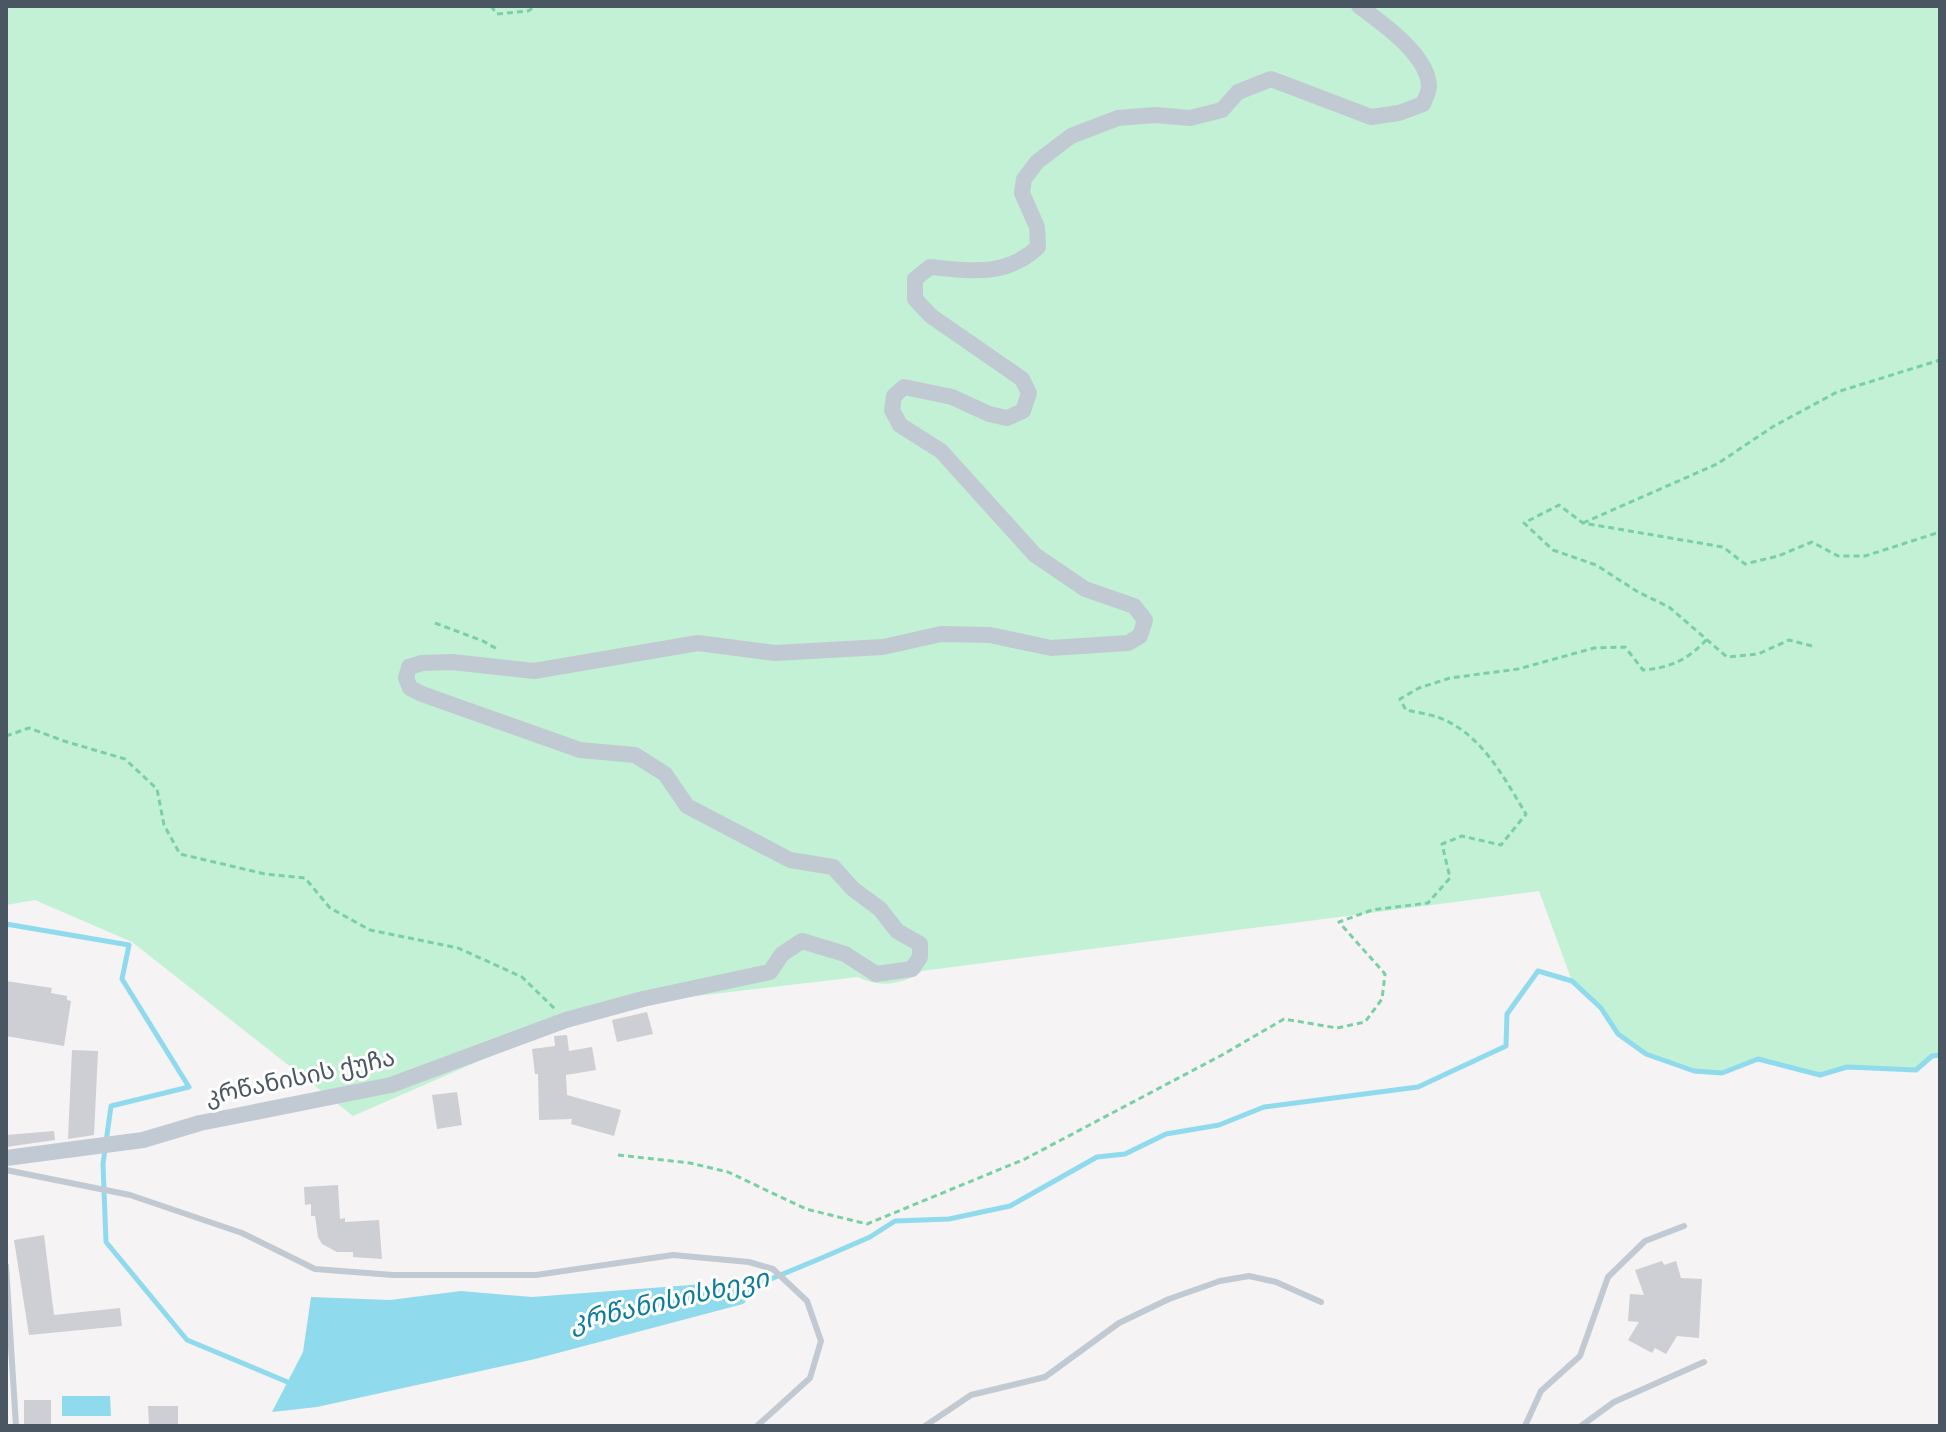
<svg xmlns="http://www.w3.org/2000/svg" width="1946" height="1432" font-family="Ubuntu,'Noto Sans Georgian',sans-serif">
<style>
.green{fill:#c3f1d5}
.water{fill:#90daee}
.lines{fill:none;stroke-linecap:round;stroke-linejoin:round}
.stream{stroke:#90daee;stroke-width:5}
.building{fill:#cdcfd5}
.path{stroke:#7ad0a6;stroke-width:3;stroke-dasharray:6 4;stroke-linecap:butt}
.service{stroke:#c1cad2;stroke-width:6}
.tertiary{stroke:#c1cad2;stroke-width:16}
.labels{text-anchor:middle;stroke-width:6;stroke-linejoin:round;paint-order:stroke}
.street-label{font-size:24px;fill:#4a5661;stroke:#fff}
.water-label{font-size:26px;font-style:italic;fill:#0c7c9b;stroke:#fff}
</style>
<rect width="100%" height="100%" fill="#f5f3f3"/>
<!-- green -->
<path class="green" d="M6,6H1940V1055L1931,1056L1916,1070L1847,1067L1820,1075L1758,1059L1722,1073L1694,1071L1646,1054L1618,1034L1601,1008L1572,981L1539,891L922,971C902,985 879,988 858,977L662,1000L543,1033L353,1116L132,942L35,900L6,905Z"/>
<!-- water -->
<g class="water">
<path d="M744,1281L756,1291L743,1304L535,1359L317,1407L272,1412L303,1352L311,1297L390,1300L461,1291L532,1297Z"/>
<path d="M62,1396H110L111,1416H62Z"/>
</g>
<g class="lines">
<!-- stream -->
<g class="stream">
<path d="M6,924L129,945L122,979L189,1087L111,1106L103,1164L106,1242L187,1340L290,1383"/>
<path d="M741,1285L766,1281L824,1257L870,1237L895,1221L949,1219L1010,1206L1097,1157L1125,1154L1166,1134L1219,1125L1264,1107L1418,1087L1506,1046L1507,1014L1538,971L1572,981L1601,1008L1618,1034L1646,1054L1694,1071L1722,1073L1758,1059L1820,1075L1847,1067L1916,1070L1932,1056L1940,1055"/>
</g>
</g>
<!-- building -->
<g class="building">
<path d="M6,981L52,988L51,993L67,996V1000L71,1001L64,1046L6,1036Z"/>
<path d="M647,1012L653,1034L617,1042L612,1020Z"/>
<path d="M567,1035L569,1051L592,1047L596,1070L566,1075L567,1095L621,1110L614,1136L571,1124L572,1119L539,1120L538,1074H535L532,1049L555,1046L554,1036Z"/>
<path d="M72,1050L98,1051L94,1135L68,1139Z"/>
<path d="M457,1092L462,1125L437,1129L432,1095Z"/>
<path d="M54,1131L55,1140L6,1147V1135Z"/>
<path d="M338,1185L340,1219L345,1218V1222L379,1220L382,1259L353,1257V1252H337L322,1244L318,1237L315,1216H311V1204L305,1205L304,1187Z"/>
<path d="M44,1235L54,1315L120,1308L122,1326L29,1335L14,1240Z"/>
<path d="M1662,1261L1664,1265L1676,1261L1681,1278L1702,1279L1699,1338L1677,1336L1666,1354L1655,1348L1652,1353L1628,1340L1639,1322L1628,1321L1630,1294L1644,1295L1635,1270Z"/>
<rect x="24" y="1400" width="27" height="26"/>
<path d="M148,1406H178V1426H149Z"/>
</g>
<g class="lines">
<!-- path -->
<g class="path">
<path d="M491,6L497,14L528,11L536,6"/>
<path d="M1583,523L1717,464L1774,426L1837,392L1940,360"/>
<path d="M435,623L483,641L497,649"/>
<path d="M1812,646L1789,640L1758,654L1727,657L1669,607L1638,592L1596,565L1553,550L1524,523L1559,505L1583,523L1723,547L1745,564L1778,556L1812,542L1838,556H1865L1940,532"/>
<path d="M6,736L29,728L64,741L125,759L157,789L164,825L180,854L265,874L305,878L330,908L370,930L458,948L522,977L555,1009"/>
<path d="M618,1155L690,1163L728,1172L806,1209L867,1224L1025,1159L1222,1055L1284,1019L1337,1028L1365,1022L1382,999L1385,974L1339,922L1372,910L1428,903L1450,878L1442,844L1462,836L1501,845L1526,814C1504,778 1481,732 1437,717C1428,714 1416,712 1406,710L1400,699L1419,688L1450,678L1518,669L1594,648L1625,647L1643,670C1671,668 1689,659 1708,638"/>
</g>
<!-- service -->
<g class="service">
<path d="M6,1170L130,1195L242,1233L315,1269L393,1275H536L673,1255L749,1262L773,1269L807,1301L821,1341L810,1378L757,1426"/>
<path d="M6,1266L16,1426"/>
<path d="M925,1426L971,1395L1045,1377L1119,1323L1169,1299L1220,1281L1249,1276L1276,1282L1321,1302"/>
<path d="M1525,1426L1541,1391L1580,1356L1608,1277L1645,1241L1684,1226"/>
<path d="M1581,1426L1614,1402L1704,1362"/>
</g>
<!-- tertiary -->
<path class="tertiary" d="M6,1158L143,1140L200,1123L391,1085L566,1020L643,999L770,972L782,954L802,941L845,954L876,974L912,969L920,957V944L897,931L880,909L853,889L833,867L790,860L687,806L665,774L635,755L580,750L422,694L410,688L406,678L409,667L422,663L452,662L534,671L698,643L775,653L883,647L941,634L990,635L1051,648L1128,643L1140,636L1145,620L1134,606L1085,589L1035,555L941,451L900,425L892,410L894,396L904,387L952,397L989,414L1007,418L1023,411L1029,393L1022,379L931,316L915,299V279L930,267C971,271 1006,277 1038,247L1037,227L1022,193L1024,179L1037,162L1071,136L1118,118L1155,115L1190,118L1222,110L1238,92L1271,79L1371,117L1399,113L1423,104C1425,99 1429,92 1429,86C1428,55 1382,23 1359,6"/>
</g>
<g class="labels">
<!-- street labels -->
<g class="street-label">
<text transform="translate(300 1077) rotate(-12)" y="8">კრწანისის ქუჩა</text>
</g>
<!-- water labels -->
<g class="water-label">
<text transform="translate(669 1300) rotate(-13)" y="9">კრწანისისხევი</text>
</g>
</g>
<!-- border -->
<rect width="1946" height="1432" fill="none" stroke="#4a5661" stroke-width="16"/>
</svg>
